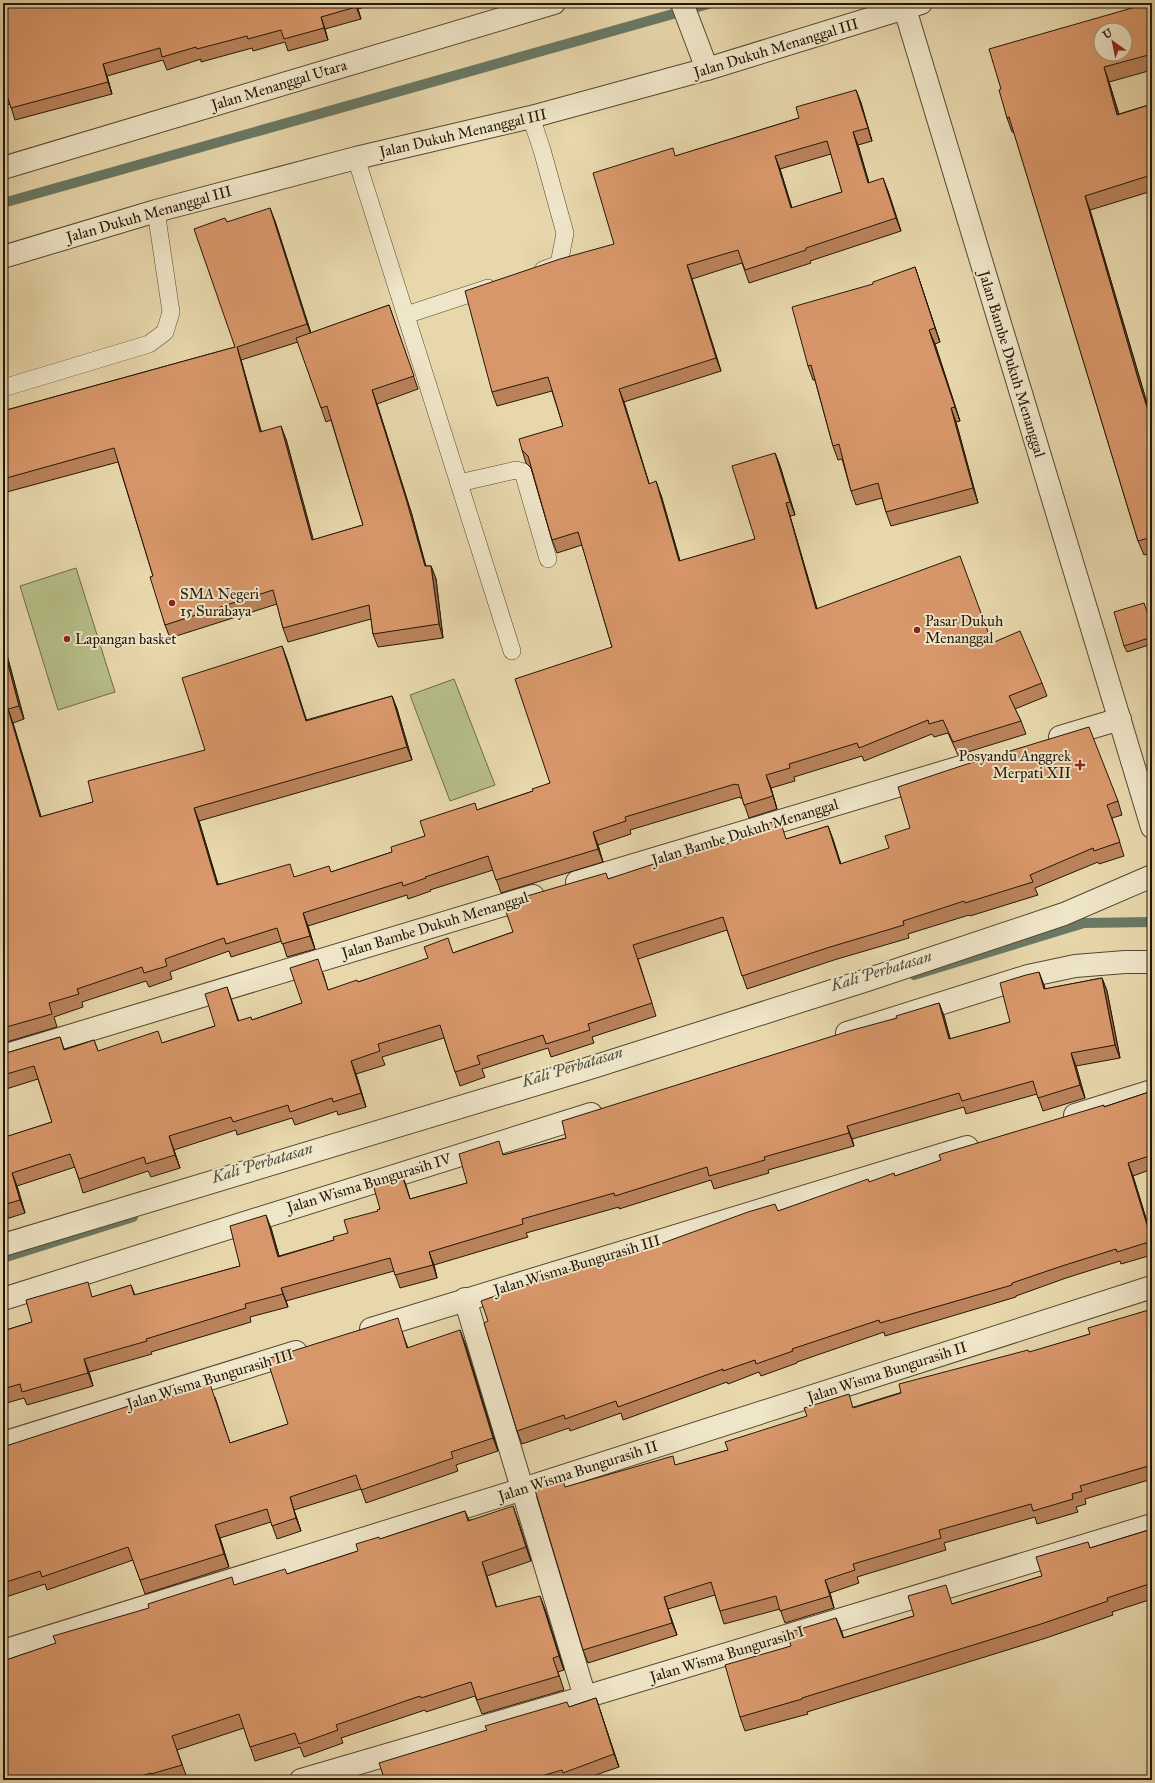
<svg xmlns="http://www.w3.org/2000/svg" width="1155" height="1783" font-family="'IM FELL Great Primer',serif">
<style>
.pitch{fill:#b7be88;stroke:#6e6a48}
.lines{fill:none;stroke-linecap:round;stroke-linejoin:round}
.stream{stroke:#6a7965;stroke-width:10}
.service-casing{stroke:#554731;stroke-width:18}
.minor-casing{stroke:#554731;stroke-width:24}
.service{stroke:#efe5c8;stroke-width:17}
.minor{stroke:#efe5c8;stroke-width:22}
.wall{fill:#ba825b;stroke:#241708;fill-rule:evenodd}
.shaded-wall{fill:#976a4a;stroke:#241708}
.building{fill:#d8976a;stroke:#241708;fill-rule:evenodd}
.poi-dot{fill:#8f2418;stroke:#efe5c8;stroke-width:1.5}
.labels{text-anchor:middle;stroke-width:4;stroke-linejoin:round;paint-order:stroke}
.street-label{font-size:15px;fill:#241708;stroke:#efe5c8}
.poi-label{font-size:15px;fill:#241708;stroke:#efe5c8;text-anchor:start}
.water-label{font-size:16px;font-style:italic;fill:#4d503e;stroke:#efe5c8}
</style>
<rect width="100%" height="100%" fill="#e7d7ab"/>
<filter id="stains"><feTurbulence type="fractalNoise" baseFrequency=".005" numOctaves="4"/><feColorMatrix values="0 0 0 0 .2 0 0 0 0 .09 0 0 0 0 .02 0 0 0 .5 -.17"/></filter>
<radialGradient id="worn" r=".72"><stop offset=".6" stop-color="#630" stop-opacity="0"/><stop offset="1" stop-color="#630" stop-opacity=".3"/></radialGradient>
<!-- pitch -->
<g class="pitch">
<path d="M76,568L115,692L58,710L20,586Z"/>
<path d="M454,679L495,785L450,801L410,695Z"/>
</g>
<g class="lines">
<!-- stream -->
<g class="stream">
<path d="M3,203L712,3"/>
<path d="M914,975L1084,923L1152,922"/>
<path d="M3,1258L133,1217"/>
</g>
<defs>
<g id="service">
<path d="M531,117L542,150L565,233L559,264L543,270"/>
<path d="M356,158L512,651"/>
<path d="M406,315L488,288"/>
<path d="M3,388L149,344L165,332L171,312L156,211"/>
<path d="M459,483L516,470L523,472L548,559"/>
</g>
<g id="minor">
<path d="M682,3L707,69"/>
<path d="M905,9L1152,827"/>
<path d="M3,168L554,3"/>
<path d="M3,257L156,211L356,158L531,117L707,69L921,3"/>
<path d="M1060,737L1120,719"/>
<path d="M577,882L964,766"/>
<path d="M847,1033L1028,976L1075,966L1125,962H1152"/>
<path d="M3,1056L533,896"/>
<path d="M1075,1115L1152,1091"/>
<path d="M3,1245L593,1067L867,980L1064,914L1152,876"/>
<path d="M3,1299L591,1114"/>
<path d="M465,1299L585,1697"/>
<path d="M371,1329L967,1147"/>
<path d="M3,1443L296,1352"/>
<path d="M3,1651L523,1489L1152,1287"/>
<path d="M301,1780L585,1697L1152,1525"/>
</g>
</defs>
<!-- service casing -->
<use href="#service" class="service-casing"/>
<!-- minor casing -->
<use href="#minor" class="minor-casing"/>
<!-- service -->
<use href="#service" class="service"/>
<!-- minor -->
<use href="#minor" class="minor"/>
</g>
<!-- wall -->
<g class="wall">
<path d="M3,3H379L358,9L361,19L325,29L328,40L288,51L285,42L253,51L252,48L201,62V59L167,70L163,60L107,76L112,94L15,120L10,104L3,106Z"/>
<path d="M1146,4L1152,20V70L1109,82L1119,114L1152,104V191L1090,210L1152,420V553L1144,555L1138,541L1014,132H1012L1007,118L1001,89Z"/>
<path d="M856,90L861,103L872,141L858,145L869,183L888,191L901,231L810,261L811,263L749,283L742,263L692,279L721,371L624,402L649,483L661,495L680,561L755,539L775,453L780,466L795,515L790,516L817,609L992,643L1042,683L1047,696L1015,709L1021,721L1026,734L958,755L948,733L934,737L932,734L864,761L862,756L794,777L795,781L771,788L777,809L749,818L742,798H740V797L630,830L631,834L598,845L603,862L501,893L493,870L430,890L431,891L408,899L407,895L308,926L315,949L287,957L282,941L231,957L229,951L170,972L172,979L149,987L146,981L82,1002L83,1007L54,1017L57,1027L3,1043V640L24,719L13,723L41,817L93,802L205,750L282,646L306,720L392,696L397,709L412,760L199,821L218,884L295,877L331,872L392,852L477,810L533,791L550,783L612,647L582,545L557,553L552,540L531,468L526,463L522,450L563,426L552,391L497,406L492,392L614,244L676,156L799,118ZM831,154L842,192L792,208L780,169Z"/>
<path d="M275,221L311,333L389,305L418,389L377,404L412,515L426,566H431L436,579L443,638L378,647L373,634L371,619L288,642L283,628L277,604L170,638L165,625L153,576L118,462L3,493V411L235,347L227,222ZM298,342L326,422L331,420L363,525L313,540L286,439L261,431L241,360Z"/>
<path d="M915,267L940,342L935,344L960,421L956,422L978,503L891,526L886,512L882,498L856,505L851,491L842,459L838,460L833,446L815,380H813L808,366L873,284Z"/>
<path d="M1152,625V644L1127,652L1124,646Z"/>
<path d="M1118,801L1122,815L1112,818L1124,856L1099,864L1098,862L1035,888L1038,895L970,916L969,915L908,934L909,938L834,960L747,989L727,930L638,959L656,1016L592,1037L594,1043L551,1057L548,1048L482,1069L485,1077L460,1086L444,1038L382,1057L385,1065L356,1074L366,1107L338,1115L337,1111L295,1125L292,1118L237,1135L236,1130L174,1150L180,1168L151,1177L148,1171L83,1193L75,1167L17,1186L25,1213L3,1220V1129L6,1137L52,1122L38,1079L3,1090V1054L60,1037L64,1049L94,1040L98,1051L162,1043L215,1026L227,987L239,1021L252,1020L302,1003L323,973L328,990L358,982L453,953L513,932L608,879L682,858L787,839L828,826L841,864Z"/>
<path d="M1102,978L1107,991L1120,1058L1076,1066L1085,1098L1043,1111L1037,1094L966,1114L964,1107L852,1139L854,1146L768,1170L769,1173L714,1189L711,1180L619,1209V1207L526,1233L528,1237L434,1265L437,1278L400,1288L394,1271L286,1301L288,1307L250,1317L251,1322L151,1352L152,1354L89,1372L93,1386L27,1405L24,1398L3,1404V1331L32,1322L93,1297L131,1285L135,1295L240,1266L271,1228L279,1256L334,1240L348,1233L378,1211L380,1209L401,1172L410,1199L467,1183L504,1155L566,1138L897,1018L939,1003L944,1016L950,1039L1010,1022L1044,985L1045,989Z"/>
<path d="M1152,1091V1169L1133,1176L1152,1238V1255L1121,1264L1120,1261L1066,1278L1016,1296V1297L885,1336L884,1332L797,1362V1363L761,1376L759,1372L728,1384L727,1382L623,1420L621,1413L570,1431L569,1428L522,1444L517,1431L616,1260L778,1211L869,1182L895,1176Z"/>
<path d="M1152,1309V1479L1085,1499L1086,1504L1076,1507L1078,1512L1037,1524L1035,1517L944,1543L946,1550L857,1577L859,1583L830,1593L834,1608L785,1623L780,1609L724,1624L715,1595L668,1609L677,1635L588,1663L583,1650L566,1487L676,1465L728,1450L854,1407L1090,1334Z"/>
<path d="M402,1332L408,1348L465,1343L498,1451L456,1465L458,1471L366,1503L361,1489L294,1510L301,1531L277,1539L271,1522L220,1538L229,1567L145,1594L133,1560L47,1590L45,1584L3,1598V1447L145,1405L215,1397L230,1443L288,1424Z"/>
<path d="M465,1511L469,1520H518L531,1561L487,1576L496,1607L545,1609L564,1670L558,1672L564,1690L482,1714L475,1696L426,1712L425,1710L341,1738L343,1743L304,1757L300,1747L255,1761L244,1728L177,1750L187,1778L182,1780H3V1651L6,1660L235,1585L287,1574L358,1551L380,1539Z"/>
<path d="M1152,1529V1599L1112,1612L1113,1615L1046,1638L807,1712L808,1714L745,1731L740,1717L791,1646L836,1618L843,1638L1042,1576L1090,1548Z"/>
<path d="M596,1698L619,1767L581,1780H377L569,1707Z"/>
</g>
<!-- shaded-wall -->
<g class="shaded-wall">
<path d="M355,3L358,9L361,19L356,7Z"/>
<path d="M1146,4L1152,20V24Z"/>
<path d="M321,17L325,29L328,40L324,28Z"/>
<path d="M103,64L107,76L112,94L108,82Z"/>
<path d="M1104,67L1109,82L1123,129L1117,115Z"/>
<path d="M856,90L861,103L872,141L868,128Z"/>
<path d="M853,132L858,145L873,197L868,183Z"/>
<path d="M775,156L780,169L796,221L791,208Z"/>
<path d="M883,178L888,191L901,231L896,218Z"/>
<path d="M1085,196L1090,210L1152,420V423L1139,382Z"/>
<path d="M270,208L275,221L312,337L307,324Z"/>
<path d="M687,265L692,279L721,371L716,358Z"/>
<path d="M915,267L940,342L935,328Z"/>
<path d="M929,330L935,344L960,421L955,407Z"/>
<path d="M237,347L241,360L265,445L260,432Z"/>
<path d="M619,389L624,402L653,497L649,484Z"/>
<path d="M372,390L377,404L412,515L429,580L425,566Z"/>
<path d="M951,408L956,422L978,503L973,488Z"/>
<path d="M281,426L286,439L317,553L312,540Z"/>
<path d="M775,453L780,466L795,515L790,502Z"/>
<path d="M656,481L661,495L684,575L679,561Z"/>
<path d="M786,503L790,516L821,622L816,609Z"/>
<path d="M431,566L436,579L443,638L439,624Z"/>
<path d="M3,640L24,719L19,706L3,645Z"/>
<path d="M282,646L287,659L311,734L306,721Z"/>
<path d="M392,696L397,709L412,760L407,747Z"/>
<path d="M8,709L13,723L45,830L40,817Z"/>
<path d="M766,775L771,788L777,809L773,796Z"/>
<path d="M194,808L199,821L222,898L217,885Z"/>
<path d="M828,826L833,839L845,877L840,864Z"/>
<path d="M593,832L598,845L603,862L598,849Z"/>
<path d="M303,913L308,926L315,949L310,936Z"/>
<path d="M1039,972L1044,985L1049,1002L1044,989Z"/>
<path d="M1102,978L1107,991L1120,1058L1115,1045Z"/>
<path d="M939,1003L944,1016L954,1052L949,1039Z"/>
<path d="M1071,1053L1076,1066L1085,1098L1080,1085Z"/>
<path d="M351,1061L356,1074L366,1107L361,1093Z"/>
<path d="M847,1126L852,1139L854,1146L849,1133Z"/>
<path d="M169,1136L174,1150L180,1168L175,1155Z"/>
<path d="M1128,1163L1133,1176L1152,1238V1241Z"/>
<path d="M401,1172L406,1185L414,1212L410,1199Z"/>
<path d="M12,1173L17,1186L25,1213L20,1200Z"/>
<path d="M266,1215L271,1228L283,1270L278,1257Z"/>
<path d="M429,1252L434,1265L437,1278Z"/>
<path d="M281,1288L286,1301L288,1307L283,1294Z"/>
<path d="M460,1330L465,1343L498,1451L493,1438Z"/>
<path d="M84,1359L89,1372L93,1386L88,1373Z"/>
<path d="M290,1497L294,1510L301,1531L296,1518Z"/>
<path d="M513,1506L518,1520L531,1561L526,1547Z"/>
<path d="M215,1525L220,1538L229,1567L224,1554Z"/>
<path d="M482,1562L487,1576L501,1621L496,1607Z"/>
<path d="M825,1580L830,1593L834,1608L830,1596Z"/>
<path d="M540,1596L545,1609L564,1670L559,1656Z"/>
<path d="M664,1597L668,1609L677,1635L672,1623Z"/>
<path d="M836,1618L842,1632L848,1653L843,1638Z"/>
<path d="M596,1698L619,1767L614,1754Z"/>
</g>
<!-- building -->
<g class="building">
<path d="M3,3H355L356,7L321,17L324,28L284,39L281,30L248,39L247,36L197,49L196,47L162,57L160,48L103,64L108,82L11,108L6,92L3,93Z"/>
<path d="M1146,4L1152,24V54L1104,67L1117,115L1152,104V189L1148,176L1085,196L1139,382L1152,423V537L1138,541L1009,117L1007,118L999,90L1001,89L989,49ZM1101,30H1125V54H1101Z"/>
<path d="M856,90L868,128L853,132L868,183L883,178L896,218L806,248V250L745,270L738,250L687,265L716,358L619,389L649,484L656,481L679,561L755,539L732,466L775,453L790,502L786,503L816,609L960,556L992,643L1020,631L1042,683L1009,696L1021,721L953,742L943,720L929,724L928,720L859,748L857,743L789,764L790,768L766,775L773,796L744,805L738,784L736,785L735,784L625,817L626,821L593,832L598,849L496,880L488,856L425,877L426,878L403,886L402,882L303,913L310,936L282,944L277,928L226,944L224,938L165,959L167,966L144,973L142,967L77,989L79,994L49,1003L52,1014L3,1028V645L19,706L8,709L40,817L93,802L88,781L205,750L182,678L282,646L306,721L392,696L407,747L194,808L217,885L290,864L294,877L329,866L331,872L392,852L391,847L425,836L420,821L475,803L477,810L533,791L532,789L550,783L515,679L612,647L578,532L552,540L528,456L522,450L519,439L563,426L548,377L492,392L465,291L560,259L614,244L593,173L673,148L675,156L799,118L796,107ZM827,141L842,192L791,208L775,156Z"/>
<path d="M270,208L307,324L237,347L260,432L281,426L312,540L363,525L327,406L321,408L296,338L389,305L414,376L372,390L407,502L425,566H431L439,624L373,634L369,605L283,628L273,590L165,625L150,577L153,576L114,448L3,479V411L235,347L194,229L225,218L227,222Z"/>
<path d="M915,267L935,328L929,330L955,407L951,408L973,488L886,512L878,483L851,491L839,444L833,446L811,365L808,366L792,307L873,284V282Z"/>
<path d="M1144,603L1152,626V637L1124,646L1114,612Z"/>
<path d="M1089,727L1118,801L1107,805L1120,842L1094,851L1093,848L1030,875L1033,882L965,903L964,901L903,921L904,925L830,947L742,976L723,917L633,945L652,1003L588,1024L590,1030L546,1044L543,1035L477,1056L480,1064L455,1072L440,1025L378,1044L380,1051L351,1061L361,1093L333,1102L332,1098L290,1112L288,1105L233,1122L231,1117L169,1136L175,1155L146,1164L144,1157L79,1179L70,1154L12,1173L20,1200L3,1205V1131L5,1137L52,1122L34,1066L3,1075V1054L60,1037L64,1050L94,1040L98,1051L158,1031L162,1043L215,1026L205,994L227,987L238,1021L251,1017L252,1020L302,1003L290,968L318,959L328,990L357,980L358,982L428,958L424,947L448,938L453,953L513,932L503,903L606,873L608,879L681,855L682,858L754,835L752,828L780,820L786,839L828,826L840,864L889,848L885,836L910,828L898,787L964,765Z"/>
<path d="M1039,972L1044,989L1102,978L1115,1045L1071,1053L1080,1085L1038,1098L1033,1081L962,1101L959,1093L847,1126L849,1133L764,1157L765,1160L709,1176L707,1167L615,1196L614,1193L522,1219L523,1224L429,1252L433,1265L395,1275L390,1258L281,1288L283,1294L245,1304L246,1308L146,1339L147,1341L84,1359L88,1373L22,1392L20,1384L3,1389V1331L32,1322L26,1300L88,1282L92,1297L131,1285L134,1295L240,1266L230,1226L266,1215L278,1257L334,1240L333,1237L348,1233L344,1220L378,1211L377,1210L380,1209L372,1181L401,1172L410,1199L467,1183L459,1154L499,1141L503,1155L566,1138L562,1121L849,1031L897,1018L896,1016L939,1003L949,1039L1010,1022L1000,983L1026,975Z"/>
<path d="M1152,1091V1155L1128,1163L1152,1241L1117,1252L1116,1249L1062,1266L1012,1283V1285L880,1323L879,1320L792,1349L793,1351L756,1364L755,1360L723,1371V1369L618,1407L616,1401L565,1419L564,1415L517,1431L484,1323L488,1321L481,1301L613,1254L616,1260L748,1212L775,1204L778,1211L868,1179L869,1182L894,1173L895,1176L941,1160L939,1155L941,1154L1104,1105V1107Z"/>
<path d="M1152,1309V1465L1080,1486L1082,1491L1072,1494L1073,1499L1033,1511L1031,1504L939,1530L941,1538L853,1564L855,1570L825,1580L830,1596L780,1611L776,1596L720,1611L711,1582L664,1597L672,1623L583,1650L535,1490L563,1481L565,1487L673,1456L675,1465L728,1450L725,1442L807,1416L804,1408L849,1394L853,1408L901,1393L899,1384L1028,1350L1029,1352L1090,1334L1088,1328Z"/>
<path d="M398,1318L407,1348L460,1330L493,1438L451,1452L453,1458L361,1490L356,1475L290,1497L296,1518L272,1526L267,1509L215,1525L224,1554L140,1580L128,1547L42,1577L40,1571L3,1583V1447L144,1401L145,1405L210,1384L230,1443L288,1424L267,1359Z"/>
<path d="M513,1506L526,1547L482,1562L496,1607L540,1596L559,1656L553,1658L559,1676L477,1700L471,1682L421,1698L420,1696L336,1725L338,1730L299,1744L295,1733L250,1747L239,1714L172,1736L182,1765L151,1774V1773L129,1780H3V1651L6,1660L56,1643L53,1636L149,1608L148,1604L232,1577L234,1585L285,1569L287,1574L358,1551L356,1544L379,1537L380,1539L465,1511L468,1521Z"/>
<path d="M1152,1529V1583L1107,1598L1108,1601L1041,1624L802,1698V1699L740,1717L725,1665L791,1646L787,1633L836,1618L843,1638L914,1616L908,1596L946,1585L952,1604L1042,1576L1036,1557L1088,1542L1090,1548Z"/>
<path d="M596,1698L614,1754L563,1773L562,1770L528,1780H520L519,1778L511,1780H377L384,1778L379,1763L487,1730L485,1726L567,1702L569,1707Z"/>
</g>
<!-- markers -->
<g class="poi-dot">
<circle cx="172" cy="603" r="4"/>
<circle cx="917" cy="630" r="4"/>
<circle cx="67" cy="639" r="4"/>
<path d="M1078 759h4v4h4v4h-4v4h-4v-4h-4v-4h4z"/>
</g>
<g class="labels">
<!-- street labels -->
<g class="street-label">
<text transform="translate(776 48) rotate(-17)" y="5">Jalan Dukuh Menanggal III</text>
<text transform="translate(279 85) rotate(-17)" y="5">Jalan Menanggal Utara</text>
<text transform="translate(463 133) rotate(-13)" y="5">Jalan Dukuh Menanggal III</text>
<text transform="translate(149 214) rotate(-16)" y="5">Jalan Dukuh Menanggal III</text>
<text transform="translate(1012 364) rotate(73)" y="5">Jalan Bambe Dukuh Menanggal</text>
<text transform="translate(745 832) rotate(-17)" y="5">Jalan Bambe Dukuh Menanggal</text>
<text transform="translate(435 925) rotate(-17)" y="5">Jalan Bambe Dukuh Menanggal</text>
<text transform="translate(369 1183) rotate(-17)" y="5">Jalan Wisma Bungurasih IV</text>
<text transform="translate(577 1265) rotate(-17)" y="5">Jalan Wisma Bungurasih III</text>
<text transform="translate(887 1372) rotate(-18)" y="5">Jalan Wisma Bungurasih II</text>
<text transform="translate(210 1379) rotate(-17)" y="5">Jalan Wisma Bungurasih III</text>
<text transform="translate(578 1471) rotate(-18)" y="5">Jalan Wisma Bungurasih II</text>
<text transform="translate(727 1654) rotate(-17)" y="5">Jalan Wisma Bungurasih I</text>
</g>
<!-- poi labels -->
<g class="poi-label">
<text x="180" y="599">SMA Negeri<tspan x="180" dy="17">15 Surabaya</tspan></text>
<text x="925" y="626">Pasar Dukuh<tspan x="925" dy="17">Menanggal</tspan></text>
<text x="75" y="644">Lapangan basket</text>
<text x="1071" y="761" text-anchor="end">Posyandu Anggrek<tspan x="1071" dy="17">Merpati XII</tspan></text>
</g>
<!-- water labels -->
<g class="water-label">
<text transform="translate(881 970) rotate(-17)" y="6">Kali Perbatasan</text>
<text transform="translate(572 1066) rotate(-17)" y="6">Kali Perbatasan</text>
<text transform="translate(262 1162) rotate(-17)" y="6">Kali Perbatasan</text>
</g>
</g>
<!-- margin -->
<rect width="1155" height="1783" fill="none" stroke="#e7d7ab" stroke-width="16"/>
<rect x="4" y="4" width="1147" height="1775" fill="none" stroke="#241708" stroke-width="2"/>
<rect x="8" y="8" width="1139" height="1767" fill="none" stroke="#241708"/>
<!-- north arrow -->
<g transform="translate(1113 42) rotate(327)"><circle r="19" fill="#efe5c8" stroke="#9e937b"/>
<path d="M0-3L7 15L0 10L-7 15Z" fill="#8f2418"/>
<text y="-6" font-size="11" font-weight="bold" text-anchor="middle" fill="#241708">U</text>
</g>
<rect width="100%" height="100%" filter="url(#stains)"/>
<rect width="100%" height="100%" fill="url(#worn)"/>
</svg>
